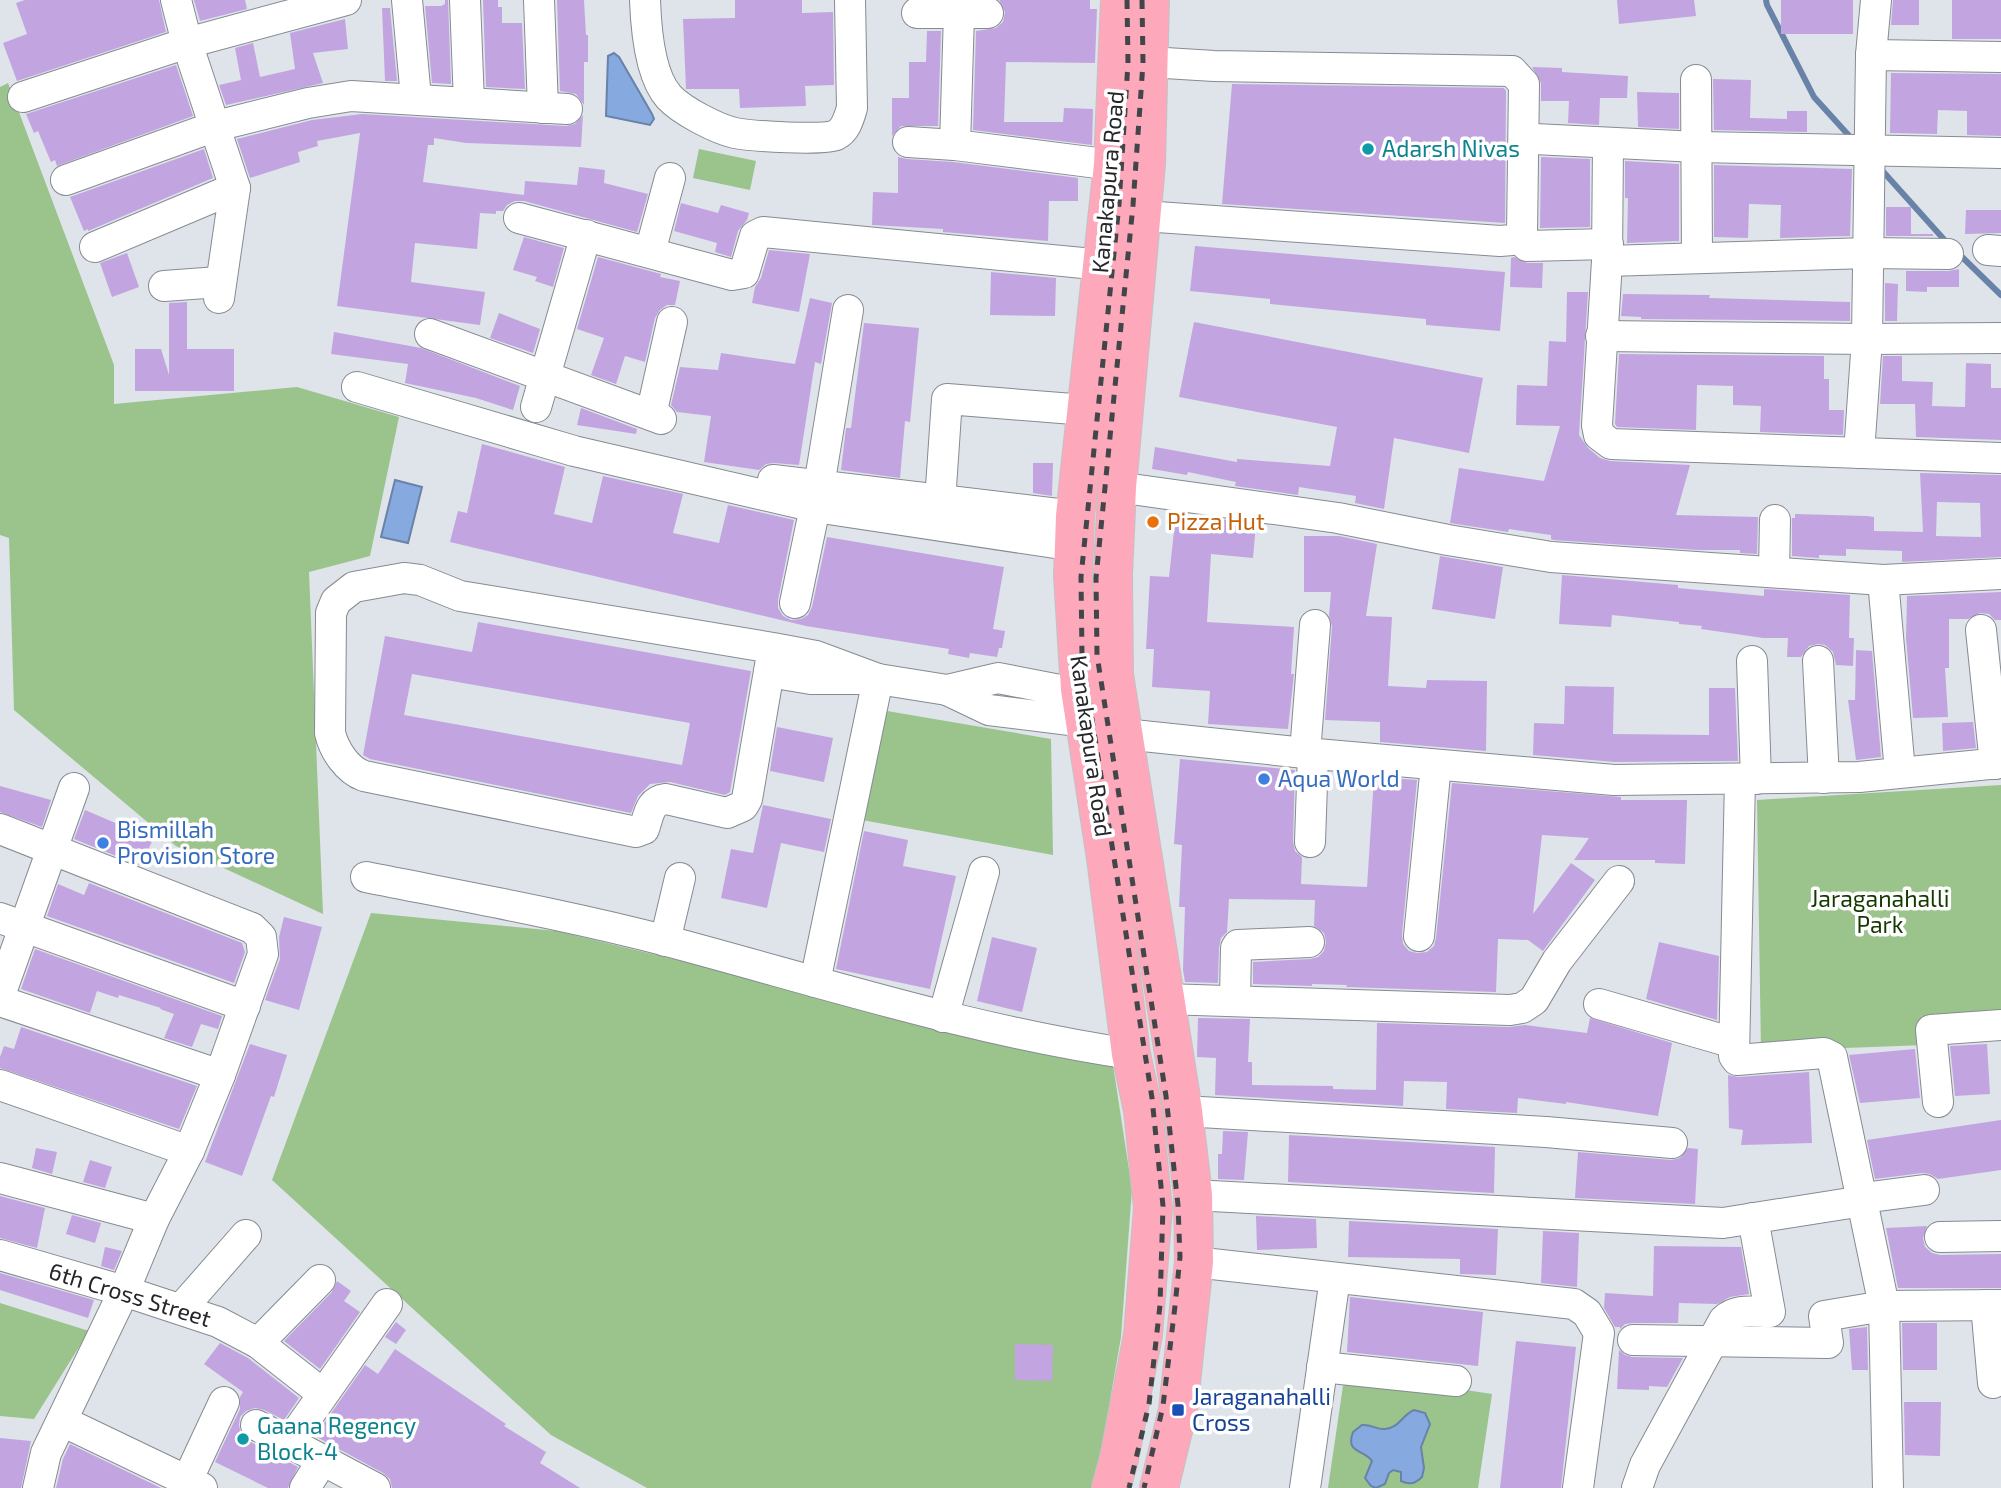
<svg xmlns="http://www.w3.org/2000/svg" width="2001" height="1488" font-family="'Exo 2',sans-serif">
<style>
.green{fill:#9bc38c}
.water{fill:#86a9df;stroke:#6982a8;stroke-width:2}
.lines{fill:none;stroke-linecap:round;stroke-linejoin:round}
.stream{stroke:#6982a8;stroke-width:6}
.building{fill:#c2a5e0;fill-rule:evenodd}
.minor-casing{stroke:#868b92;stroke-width:32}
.highway-casing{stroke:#c2c2c3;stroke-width:40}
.minor{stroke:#fff;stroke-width:30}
.highway{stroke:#fda8bb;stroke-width:38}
.rail{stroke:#434649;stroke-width:5;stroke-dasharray:9 9;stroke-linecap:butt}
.culture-dot{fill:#0f9aa8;stroke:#fff;stroke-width:2.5}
.food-dot{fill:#e8710a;stroke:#fff;stroke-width:2.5}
.shop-dot{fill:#3f7fe0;stroke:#fff;stroke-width:2.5}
.transit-dot{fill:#1a4fb4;stroke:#fff;stroke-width:2.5}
.labels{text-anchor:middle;stroke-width:7;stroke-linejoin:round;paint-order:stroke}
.culture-label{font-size:23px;fill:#0d838f;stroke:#fff;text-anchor:start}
.street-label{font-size:23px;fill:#242629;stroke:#fff}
.food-label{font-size:23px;fill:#c56008;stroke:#fff;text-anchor:start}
.shop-label{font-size:23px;fill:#366cbe;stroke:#fff;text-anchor:start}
.park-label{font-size:23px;fill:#143a00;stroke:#fff}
.transit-label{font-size:23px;fill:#164399;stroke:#fff;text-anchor:start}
</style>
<rect width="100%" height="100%" fill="#dee4ea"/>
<!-- green -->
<g class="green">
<path d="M8,83L114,365V404L297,387L399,417L370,556L309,572L323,914L176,846L14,710L9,538L0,535V87Z"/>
<path d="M699,149L756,161L750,190L693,178Z"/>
<path d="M887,711L1051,739L1053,855L862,820Z"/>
<path d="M2001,785V1021L1925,1045L1761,1051L1757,800Z"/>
<path d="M371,913L557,931L1113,1065L1132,1189L1121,1337L1095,1488H647L551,1435L272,1180Z"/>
<path d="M0,1303L89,1331L34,1419L0,1416Z"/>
<path d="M1345,1372L1492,1394L1478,1488H1328Z"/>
</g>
<!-- water -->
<g class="water">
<path d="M614,53L619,57L652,114L654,119L650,125L606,116L608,56Z"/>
<path d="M395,480L422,487L408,543L381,537Z"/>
<path d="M1414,1410L1425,1413L1430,1424L1421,1447L1424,1468L1422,1477C1415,1484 1409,1485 1401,1481V1472L1393,1470L1389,1473L1385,1484L1376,1488L1371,1486L1365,1478L1372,1461C1364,1449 1345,1454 1353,1432L1362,1425C1371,1424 1377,1430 1385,1429C1399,1428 1402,1415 1414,1410Z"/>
</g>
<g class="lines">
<!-- stream -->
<g class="stream">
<path d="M1766,0L1767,5L1814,97L1852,139"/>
<path d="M1879,167L1949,245"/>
<path d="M1957,252L2001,295"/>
</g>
</g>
<!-- building -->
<g class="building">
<path d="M25,0H159L166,32L17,81L3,43L27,34L16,3Z"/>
<path d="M194,0H245L247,9L200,21Z"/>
<path d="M445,0H448L451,84L432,83L425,6H441L445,4Z"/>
<path d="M483,0H498V7H502V23H522L525,89L486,87Z"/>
<path d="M557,0H584L586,35H588V62H584V105L576,94L560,91Z"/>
<path d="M735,0H802V13L833,12L834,85L805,86L806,106L740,108L739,89H686L683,19L735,18Z"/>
<path d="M999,0H1090V9H1097L1095,63L1006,62L1004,122H1063L1064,108L1093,109L1092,145L973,130L976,31L996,28L1003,22L1005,12Z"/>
<path d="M1617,0H1694L1696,16L1619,24Z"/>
<rect x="1781" y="0" width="72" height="34"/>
<path d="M1893,0H1919V25H1891Z"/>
<rect x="1952" y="0" width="49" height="39"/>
<path d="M382,8H390L397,81H385Z"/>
<path d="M345,19L348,49L313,53L323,83L226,105L219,85L241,80L235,48L253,43L260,77L295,69L290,33Z"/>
<path d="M927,31H941L938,126H901L892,136V98H909V62H926Z"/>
<path d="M176,65L193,116L57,166L55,160L51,162L38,131L34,133L26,114Z"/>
<path d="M1532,67L1562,68V72L1628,76L1627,98H1600L1599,125L1568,123L1569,101H1541V83Z"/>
<path d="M1891,73L2001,74V136L1967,135V111L1938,110L1937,134L1890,133Z"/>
<path d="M1713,79L1751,80L1750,118L1787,119V111H1807V132L1714,130Z"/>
<path d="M1232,84L1504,88L1506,91L1505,223L1222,204Z"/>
<path d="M1637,92L1679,93V129L1638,127Z"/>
<path d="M362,114L566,126L575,124L583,115L581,147L466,143L434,138V145H428L423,182L524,195L525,181L577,185L579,167L605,170L604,183L648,194L637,232L524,201H515L507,205L503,211H496V214L480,213L477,249L415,243L411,282L485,292L480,325L337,306L360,133L317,141L318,146L298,152L300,162L250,178L237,139L312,120Z"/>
<path d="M204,149L213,178L88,231V229L84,231L70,197Z"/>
<path d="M898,157L907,159L953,162L1078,178V201H1049L1048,241L943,232V229L872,225L873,192L898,193Z"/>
<path d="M1541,157L1590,159V227L1540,228Z"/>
<path d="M1625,161L1679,164V241L1627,243L1628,198H1625Z"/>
<path d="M1714,165L1852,169L1850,236L1780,238L1781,205L1749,204L1748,238L1714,237Z"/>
<path d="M681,203L718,213L721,205L749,213L747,220L738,231L731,257L715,252L717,243L674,231Z"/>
<path d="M1886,207H1911V234H1933V236H1886Z"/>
<path d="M1966,210H2001V233L1965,234Z"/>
<path d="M524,237L564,248L553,287L535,281L537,277L513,270Z"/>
<path d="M1195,246L1505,272L1500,331L1426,325V319L1270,304V299L1190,291Z"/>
<path d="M769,250L810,254L799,312L752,303L755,287L761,278Z"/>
<path d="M127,253L139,287L112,297L100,263Z"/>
<path d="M598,257L661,274L660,277L680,281L675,305H667L660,310L655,318L645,362L625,356L616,384L591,375L604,338L577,329Z"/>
<path d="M1514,257L1527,263H1543L1542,288L1510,287L1511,258Z"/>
<path d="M1959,269V287H1927V292L1906,291V271H1948Z"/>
<path d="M991,272L1056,278L1055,316L990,315Z"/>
<path d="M1885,283L1898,284L1897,321H1885Z"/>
<path d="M1567,292H1588L1579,435L1588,448L1600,458L1610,461L1690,465L1676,515L1758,517L1757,554L1740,553V550H1698L1553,540L1551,539V535L1509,529L1508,532L1450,523L1459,468L1544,481L1560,426L1516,425L1517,385L1547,386L1549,341L1566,342Z"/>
<path d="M1623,294L1710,295L1709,298L1850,302V321L1641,319V317L1621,316Z"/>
<path d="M810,298L832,303L821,364L815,362L799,465L774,463L766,464L759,470L704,462L711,416L677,412L671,405L680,367L718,370L721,353L795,364Z"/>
<path d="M187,302V349H234V391H135V349H161L169,375V303Z"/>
<path d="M499,313L540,329L533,353L490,338Z"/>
<path d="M1194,322L1483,378L1469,453L1394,438L1384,509L1355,503L1356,496L1299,487L1298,495L1235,486L1236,482L1188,472L1187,475L1152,469L1155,447L1237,462V459L1330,466L1337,427L1179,397Z"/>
<path d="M864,323L919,328L910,422L905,421L900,478L841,470L846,428H851Z"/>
<path d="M334,332L421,348L520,386L513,410L476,398L405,383L408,364L331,354Z"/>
<path d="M1619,354L1824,356V379H1829V410H1844L1843,435L1760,432L1761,406L1733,405V386L1697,385L1696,430L1617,427L1615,424Z"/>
<path d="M1883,356H1902V381L1933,382L1932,406L1965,407L1966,363L1991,364V388H2001V440L1916,437L1915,404H1880Z"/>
<path d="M581,408L637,429L636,434L577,425Z"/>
<path d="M482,444L565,467L554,514L592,523L603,476L683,494L673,533L719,543L728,505L794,520L778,600V608L783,616L791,620L801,619L808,615L812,607L827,537L1004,567L993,629L1005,631L1002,648H999L997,657L970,653L969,658L948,654L949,649L806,626L450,542L458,511L467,513Z"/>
<path d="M1033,463H1053L1052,496L1033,493Z"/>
<path d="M1920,473L2001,475V557L1902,562V551L1846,549V556L1819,555V558L1792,556V518H1795V514L1867,516L1874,517V531L1923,532ZM1937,502L1980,503L1981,537L1936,536Z"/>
<path d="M1176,513L1256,524L1253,558L1211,554L1207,622L1294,627L1291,674H1294L1288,729L1208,724L1210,691L1152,687L1154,649H1146L1150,576L1169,577Z"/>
<path d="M1304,536H1339L1377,544L1366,616L1392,617L1388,686L1426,688L1427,680L1487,681L1486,751L1380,742V722L1325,720L1332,626L1329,616L1331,592H1304Z"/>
<path d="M1440,556L1503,567L1495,619L1432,609Z"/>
<path d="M1562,575L1678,585V588L1764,596V589L1850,595L1849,638H1854L1853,666L1836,665L1833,652L1825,645L1818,644L1809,646L1801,657H1787L1788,638H1763L1729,633L1701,629L1702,626L1679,624V622L1612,615L1611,627L1559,624Z"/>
<path d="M2001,592V620H1995L1989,614L1980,613L1968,619H1949V668H1945L1948,717L1913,718L1906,638L1907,596Z"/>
<path d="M478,622L751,671L730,792L725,795L670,782L650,784L638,796L631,813L370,759L363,755L385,636L472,652ZM412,674L690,723L682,765L404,715Z"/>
<path d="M1856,650L1872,651L1881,757L1856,760L1848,700H1855Z"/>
<path d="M1565,686L1614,687L1613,734L1709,735V688H1735L1738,761L1615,762L1533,755L1534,723L1564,724Z"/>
<path d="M1973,722L1976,748L1943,751L1942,723Z"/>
<path d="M777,727L833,738L824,782L770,771Z"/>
<path d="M1180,759L1295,770L1293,841L1295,851L1302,857L1301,884L1367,887L1374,777L1417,780L1402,934L1403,944L1409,951L1417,953L1427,952L1434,946L1436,938L1452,783L1621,797V800H1687L1685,864L1655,863V860H1574L1589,838L1542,835L1533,914L1571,863L1595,880L1543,951L1528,940L1498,939L1496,992L1346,987L1347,985L1312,984V986L1253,984V962L1310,959L1318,957L1324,951L1326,942L1324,933L1314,926L1315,900L1229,899L1227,932L1221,938L1219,948L1218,983L1185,982L1183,970L1185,907H1179L1182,845L1174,844Z"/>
<path d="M0,786L51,800L42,827L0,812Z"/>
<path d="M763,805L831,819L824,852L781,843L767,908L721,898L731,849L753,853Z"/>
<path d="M85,810L153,839L141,866L74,839Z"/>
<path d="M864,831L908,840L903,866L956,876L930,989L836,969Z"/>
<path d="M89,883L242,943L245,952L234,983L47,916L58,884L84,895Z"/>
<path d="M284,917L322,927L299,1010L265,1000L280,959L279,937Z"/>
<path d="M992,937L1037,948L1022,1012L977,1001Z"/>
<path d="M1659,942L1719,956L1717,1020L1646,999Z"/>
<path d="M35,949L222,1016L218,1029L201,1024L192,1047L164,1038L174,1014L160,1009L161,1008L119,995L118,998L97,991L90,1013L21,989Z"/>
<path d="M1198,1018L1250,1019L1248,1062H1252V1085L1333,1086V1089L1376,1090L1377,1023L1509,1027L1525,1025L1587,1033L1590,1018L1672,1043L1658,1116L1566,1102V1104L1518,1098L1517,1113L1446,1109L1447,1082L1404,1081L1403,1106L1215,1095L1216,1058L1197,1057Z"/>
<path d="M21,1027L197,1086L179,1129L0,1068V1057L4,1046L14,1049Z"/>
<path d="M250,1044L287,1055L274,1097L271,1096L242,1176L205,1162Z"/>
<path d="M1987,1044L1990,1094L1955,1096L1950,1046Z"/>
<path d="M1915,1049L1920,1098L1860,1103L1849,1055Z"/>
<path d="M1809,1072L1812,1143L1741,1145L1743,1130L1729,1128L1728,1075L1738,1077Z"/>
<path d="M2001,1120V1170L1938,1179L1930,1174L1922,1173L1875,1179L1867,1140Z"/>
<path d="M1223,1131L1248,1132L1244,1180L1218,1179V1154H1222Z"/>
<path d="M1289,1135L1495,1147L1494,1193L1288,1182Z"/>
<path d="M36,1148L57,1152L52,1174L32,1168Z"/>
<path d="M1688,1148L1698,1149L1695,1204L1575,1198L1578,1152L1671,1160L1680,1158Z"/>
<path d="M90,1160L112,1167L105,1188L83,1182Z"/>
<path d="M0,1196L45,1208L37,1248L0,1238Z"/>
<path d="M72,1215L101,1223L95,1243L66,1234Z"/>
<path d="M1256,1216L1316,1219L1317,1248L1257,1250Z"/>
<path d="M1349,1221L1498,1229L1496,1275L1460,1274V1259L1348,1257Z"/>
<path d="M1927,1226L1923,1238L1925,1247L1932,1253L1940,1255L2001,1254V1288H1898L1886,1228Z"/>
<path d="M1543,1231L1579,1233L1577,1287L1541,1283Z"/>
<path d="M1654,1246L1741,1247L1749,1294L1730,1297L1717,1304L1679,1303L1678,1323H1633L1625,1324L1620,1329V1327H1615L1604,1308L1605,1293L1653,1296Z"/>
<path d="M105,1247L122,1251L114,1270L101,1266Z"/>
<path d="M0,1273L94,1300L88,1318L0,1290Z"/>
<path d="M337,1281L351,1291L344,1301L360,1312L320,1369L284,1341L332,1292Z"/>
<path d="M1350,1297L1483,1312L1478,1366L1347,1352Z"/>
<path d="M396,1322L406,1330L396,1344L385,1337Z"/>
<path d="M1902,1323H1937V1370H1903Z"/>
<path d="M1867,1327L1868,1370H1852L1849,1329Z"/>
<path d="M1516,1341L1576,1347L1561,1488H1500Z"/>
<path d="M220,1343L248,1358L299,1398L284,1420L264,1410L255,1408L246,1411L240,1417L239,1425L241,1434L247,1440L298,1467L288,1488H268L215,1462L240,1409V1397L243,1392L204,1364Z"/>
<path d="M1015,1344L1053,1345L1052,1381L1015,1380Z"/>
<path d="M395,1349L506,1424L504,1426L546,1452L540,1463L580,1488H392L390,1479L383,1473L315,1436L365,1365L378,1374Z"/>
<path d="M1619,1350L1625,1355L1632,1357L1683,1358L1667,1387L1649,1386V1390L1617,1389Z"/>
<path d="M1904,1402H1941L1940,1456L1905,1455Z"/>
<path d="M0,1438L31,1441L21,1488H0Z"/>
<path d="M70,1444L161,1488H56L63,1459Z"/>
</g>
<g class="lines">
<defs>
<g id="minor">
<path d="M176,0L187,43L235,188L219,298"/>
<path d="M407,0L416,98"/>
<path d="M465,0L469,103"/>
<path d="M539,0L543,108"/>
<path d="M645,0C646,28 650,76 669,97C682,111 717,129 735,133C749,136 826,141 836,135C846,130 849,118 852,108L850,0"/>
<path d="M917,13H988"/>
<path d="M1871,55L2001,57"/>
<path d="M1696,80L1697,258"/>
<path d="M23,97L187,43L346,0"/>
<path d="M1534,139L1698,147L2001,153"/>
<path d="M908,142L955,145L1113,165"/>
<path d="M1608,144L1607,261L1597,425L1599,435L1611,444L2001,458"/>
<path d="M955,145L959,13"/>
<path d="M66,180L216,126L308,103L351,96L567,109"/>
<path d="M1143,216L1500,241L1512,240L1522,234L1524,84L1512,71L1214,66L1149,62"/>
<path d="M519,218L732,275L744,273L755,236L763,232L1124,267"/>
<path d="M1527,246L1608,244"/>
<path d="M95,247L235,188"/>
<path d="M1988,250L2001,251"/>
<path d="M650,252L670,178"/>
<path d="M1607,261L1868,253L1948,254"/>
<path d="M164,286L219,282"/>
<path d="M430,334L661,419"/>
<path d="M1601,336L1867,339L2001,338"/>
<path d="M357,387L574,451L815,507L1075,546"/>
<path d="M536,407L586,235"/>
<path d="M651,415L672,322"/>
<path d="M1859,453L1867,339L1871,55L1876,0"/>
<path d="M773,480L1075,516"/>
<path d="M819,486L848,310"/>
<path d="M1117,487L1338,518L1448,540L1551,557L1883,580L2001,574"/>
<path d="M940,502L947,399L1086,410"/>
<path d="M1774,572L1775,520"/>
<path d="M1883,580L1900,772"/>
<path d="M795,603L815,507"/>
<path d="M1981,630L1995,764"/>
<path d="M773,648L460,596L420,580L404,578L354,587L336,601L331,613L330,733C334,750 347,770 364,776L636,832L644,829C649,815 649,801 666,799L727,813L743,806L747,799L773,648L816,656L878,679L947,690"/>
<path d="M1752,661L1756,779"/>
<path d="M1818,661L1824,778"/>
<path d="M769,672L811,679H878L815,982"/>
<path d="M1080,689L1065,691L998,678L947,690L989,710L1070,720H1084"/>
<path d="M1124,734L1305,753L1614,780L1859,777L2001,763"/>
<path d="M1305,753L1315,625"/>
<path d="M1740,779L1734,1056L1737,1060L1824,1053L1832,1057L1884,1306L1888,1488"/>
<path d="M0,829L252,928L261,937L263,954L220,1075L189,1151L154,1219L124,1291L46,1453L38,1488"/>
<path d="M1310,842L1313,754"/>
<path d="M366,877C466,897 568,915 667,941C821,982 973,1031 1131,1054"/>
<path d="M0,918L245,1006"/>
<path d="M1419,936L1436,765"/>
<path d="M665,941L680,878"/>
<path d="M0,995L74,788"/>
<path d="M1165,999L1510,1010L1522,1008L1534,1000L1557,961L1619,881"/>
<path d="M0,1001L220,1075"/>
<path d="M1235,1001L1236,948L1238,945L1309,942"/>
<path d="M1599,1004L1734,1043"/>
<path d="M943,1017L984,872"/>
<path d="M0,1085L189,1151"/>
<path d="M1938,1102L1931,1030L2001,1025"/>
<path d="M1183,1111L1546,1132L1672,1143"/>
<path d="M0,1178L154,1219"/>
<path d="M1193,1195L1723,1223L1863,1201"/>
<path d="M1863,1198L1924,1190"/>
<path d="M1940,1237L2001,1236"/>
<path d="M0,1255L124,1291L218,1322L258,1343L323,1394"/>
<path d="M1194,1262L1574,1304L1587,1313L1599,1333L1578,1488"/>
<path d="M1986,1305L1993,1383"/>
<path d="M181,1309L246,1235"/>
<path d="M1633,1340L1828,1343L1824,1316L1884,1306L2001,1305"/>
<path d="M258,1343L320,1280"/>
<path d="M1322,1367L1456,1381"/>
<path d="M62,1421L202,1488"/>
<path d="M256,1425L375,1488"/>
<path d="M289,1443L387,1304"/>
<path d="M187,1481L224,1402"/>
<path d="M305,1488L322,1461"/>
<path d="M1305,1488L1335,1278"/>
<path d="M1637,1488L1645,1465L1724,1320C1736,1308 1754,1312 1770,1312L1753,1218"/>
</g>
<g id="highway">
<path d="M1150,0L1146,164L1117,487L1113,574L1114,675L1183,1111L1193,1195L1194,1262L1178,1410L1159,1488"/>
<path d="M1111,1488L1119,1459L1143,1335L1153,1208L1143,1110L1131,1054L1106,858L1080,689L1073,576L1075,516L1113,165L1120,0"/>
</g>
</defs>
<!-- minor casing -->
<use href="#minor" class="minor-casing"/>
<!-- highway casing -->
<use href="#highway" class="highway-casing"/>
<!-- minor -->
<use href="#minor" class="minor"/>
<!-- highway -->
<use href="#highway" class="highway"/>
<!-- rail -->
<g class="rail">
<path d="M1127,0L1128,63L1119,204L1081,577L1082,656L1152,1098L1163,1206L1160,1305L1149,1404L1129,1488"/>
<path d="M1142,0L1143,63L1133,205L1096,578L1097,655L1166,1096L1178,1205L1180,1257L1175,1306L1163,1406L1144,1488"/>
</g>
</g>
<!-- markers -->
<g class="culture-dot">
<circle cx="1368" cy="149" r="7"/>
<circle cx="243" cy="1439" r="7"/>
</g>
<circle class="food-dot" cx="1153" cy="522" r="7"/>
<g class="shop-dot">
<circle cx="1264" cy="779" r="7"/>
<circle cx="103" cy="843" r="7"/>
</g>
<rect class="transit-dot" x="1171" y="1403" width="14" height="14" rx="3.5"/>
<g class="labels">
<!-- culture labels -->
<g class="culture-label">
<text x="1382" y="157">Adarsh Nivas</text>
<text x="257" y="1434">Gaana Regency<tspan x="257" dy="26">Block-4</tspan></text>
</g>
<!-- street labels -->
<g class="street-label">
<text transform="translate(1108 182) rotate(-85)" y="8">Kanakapura Road</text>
<text transform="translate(1091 746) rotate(82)" y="8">Kanakapura Road</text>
<text transform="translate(130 1295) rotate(17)" y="8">6th Cross Street</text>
</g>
<!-- food labels -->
<g class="food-label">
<text x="1167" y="530">Pizza Hut</text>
</g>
<!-- shop labels -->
<g class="shop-label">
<text x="1278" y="787">Aqua World</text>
<text x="117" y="838">Bismillah<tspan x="117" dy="26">Provision Store</tspan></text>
</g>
<!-- park labels -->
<g class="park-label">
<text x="1880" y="907">Jaraganahalli<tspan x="1880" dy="26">Park</tspan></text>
</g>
<!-- transit labels -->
<g class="transit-label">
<text x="1192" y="1405">Jaraganahalli<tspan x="1192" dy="26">Cross</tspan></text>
</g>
</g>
</svg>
